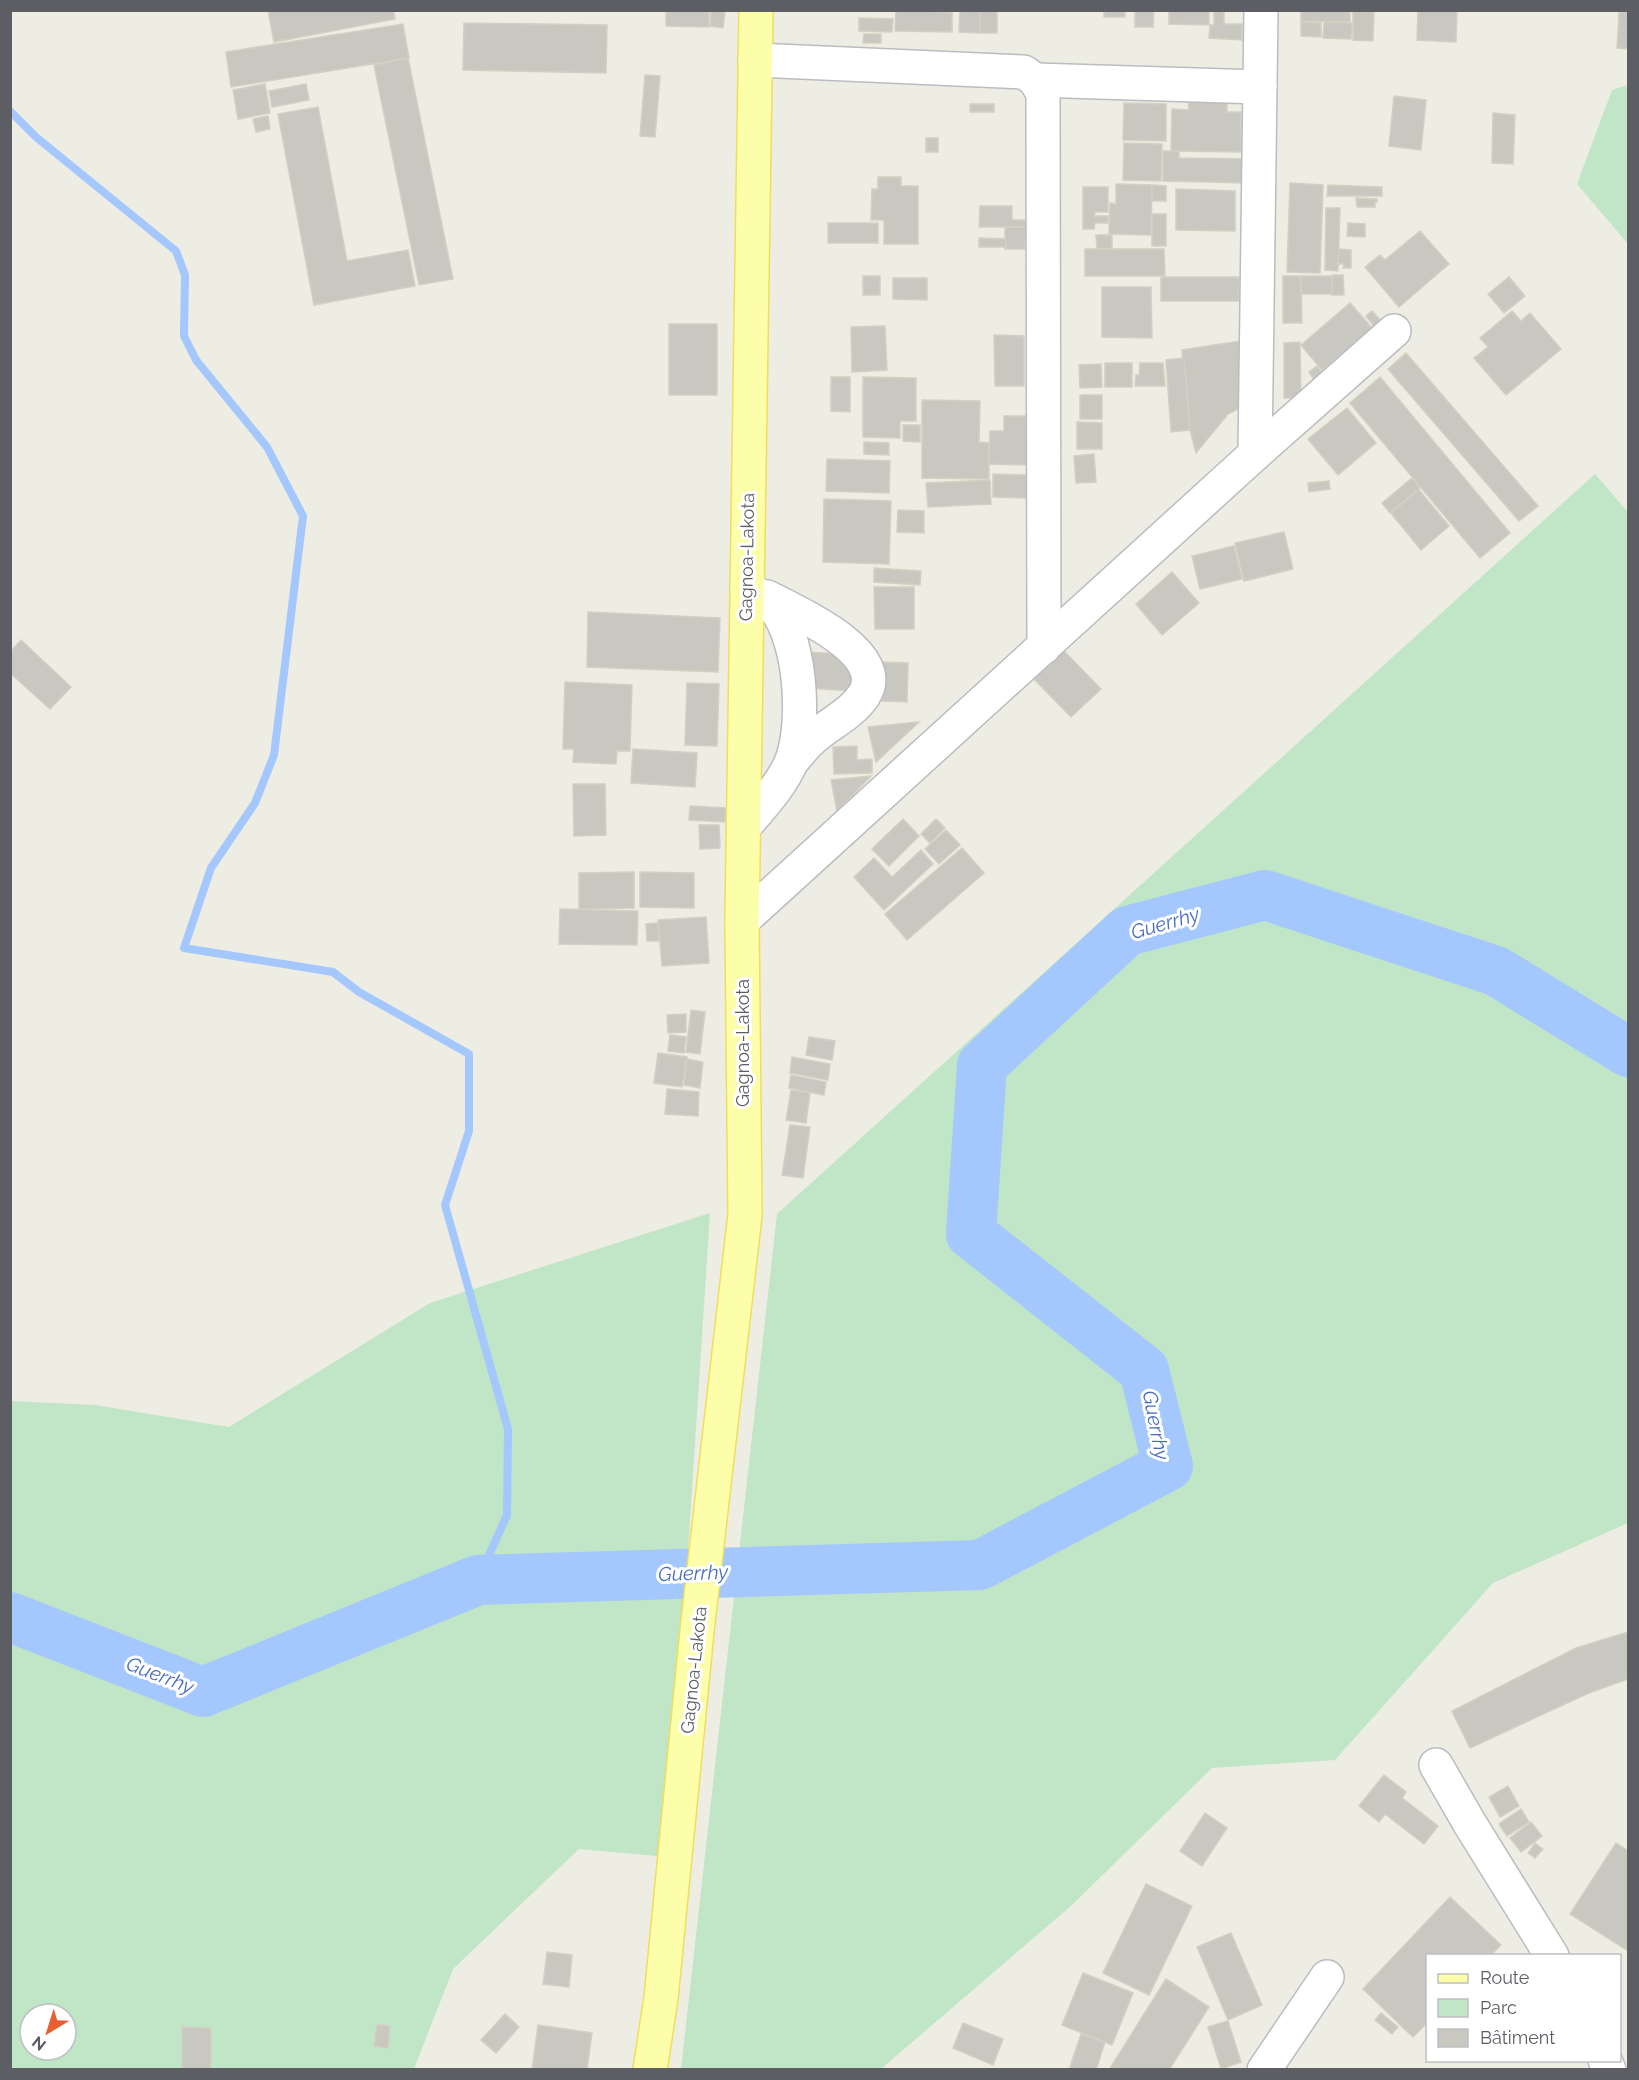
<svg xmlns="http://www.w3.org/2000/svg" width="1639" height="2080" font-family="Raleway,sans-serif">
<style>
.green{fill:#c0e5c7;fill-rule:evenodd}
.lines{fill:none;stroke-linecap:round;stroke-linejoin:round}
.stream{stroke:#a4c7fe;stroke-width:8}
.river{stroke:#a4c7fe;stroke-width:50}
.building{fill:#c9c8c0;stroke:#d3d0c2;stroke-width:1.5}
.minor-casing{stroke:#bbbcc2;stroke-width:36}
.major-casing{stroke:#efdf5b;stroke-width:36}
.minor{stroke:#fff;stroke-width:33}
.major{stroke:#fdfea9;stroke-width:33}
.labels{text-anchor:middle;stroke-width:6;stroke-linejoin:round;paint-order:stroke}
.street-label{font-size:18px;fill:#5c5e64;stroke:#fff}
.water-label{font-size:20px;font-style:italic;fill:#466dc1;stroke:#fff}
</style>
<rect width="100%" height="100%" fill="#eeede3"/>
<!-- green -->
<g class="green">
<path d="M1628,85V244L1577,184L1612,90Z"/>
<path d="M1595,474L1628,512V1523L1493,1583L1335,1760L1212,1768L1072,1905L881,2069H681L777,1214Z"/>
<path d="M710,1213L668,1857L579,1849L453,1969L414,2069L11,2070V1401L95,1405L229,1427L430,1303ZM30,2014H66V2050H30Z"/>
</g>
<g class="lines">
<!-- stream -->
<path class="stream" d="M10,111L36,137L176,251L185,275L184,336L196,360L267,447L303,516L274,755L255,803L211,868L184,948L333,972L359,992L469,1054V1131L445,1205L508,1429L507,1515L478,1580"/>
<!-- river -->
<path class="river" d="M10,1617L203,1692L478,1580L980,1565L1168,1466L1144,1370L971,1234L982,1065L1127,931L1265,895L1496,971L1628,1052"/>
</g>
<!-- building -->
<g class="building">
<path d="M268,10H393L395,19L274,42Z"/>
<path d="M666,10H709V27L666,26Z"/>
<path d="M711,10H725L723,28L710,26Z"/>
<path d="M896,10L952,12V32L895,31Z"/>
<path d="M960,10H981L980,33L959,32Z"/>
<rect x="980" y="10" width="17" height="23"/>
<rect x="1104" y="10" width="21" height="7"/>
<path d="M1135,10H1154L1153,27H1135Z"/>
<path d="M1169,10H1209V25L1169,24Z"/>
<path d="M1214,10H1224V24H1242V40L1209,38L1210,25H1214Z"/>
<path d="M1301,10H1350V22L1301,21Z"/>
<path d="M1418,10H1457L1456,42L1417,40Z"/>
<path d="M1353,11L1374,12L1373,41L1353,40Z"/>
<path d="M1619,12L1628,13V49L1617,48Z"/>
<path d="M859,18L893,19L892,32L859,31Z"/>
<path d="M1301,22L1321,23V37L1301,36Z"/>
<path d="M1324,22L1352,23L1351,39L1323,38Z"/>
<path d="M464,23L607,25L606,73L463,70Z"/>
<path d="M403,24L409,58L231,87L226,52Z"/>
<path d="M864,34H881V43H863Z"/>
<path d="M408,58L453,279L419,285L374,65Z"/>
<path d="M645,75L660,76L655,137L640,136Z"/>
<path d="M265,84L270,113L238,119L233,90Z"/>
<path d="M306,84L309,100L272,107L269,91Z"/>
<path d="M1394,96L1426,100L1421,150L1389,146Z"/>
<path d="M1188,102L1227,103V112H1241V152L1171,151L1172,109L1189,110Z"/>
<path d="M1124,103L1166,104V141L1123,140Z"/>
<rect x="970" y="104" width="24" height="8"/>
<path d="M318,107L347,261L408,250L415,286L314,305L278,114Z"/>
<path d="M1493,113L1515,115L1513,164L1492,163Z"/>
<path d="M268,116L270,129L256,132L253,119Z"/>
<rect x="926" y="138" width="12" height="14"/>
<path d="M1124,143L1162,144L1161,181L1123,180Z"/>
<path d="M1163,151H1179V158L1249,159L1248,183L1163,181Z"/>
<path d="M878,177H901V186H918V244H884V220H871L872,189H878Z"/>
<path d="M1290,183L1323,185L1320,273L1287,272Z"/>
<path d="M1116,184L1152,185L1151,235L1109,234L1110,203L1116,204Z"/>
<path d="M1152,185L1166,186V201H1152Z"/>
<path d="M1328,185L1382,187V196H1327Z"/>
<path d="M1083,187H1108V212H1095L1094,216H1108V223H1095L1094,229H1083Z"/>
<path d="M1176,189L1235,191V231L1176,230Z"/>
<path d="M1356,198L1377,199V202H1375V207H1357Z"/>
<path d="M980,206H1012V220H1026V227H979Z"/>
<path d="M1326,208H1340L1338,271L1325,270Z"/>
<rect x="1152" y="214" width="14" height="32"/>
<rect x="828" y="223" width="50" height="20"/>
<path d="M1348,223L1365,224V237L1347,236Z"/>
<path d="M1005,227H1026L1025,249H1005Z"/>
<path d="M1420,231L1449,264L1399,307L1365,267L1380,255L1385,260Z"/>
<path d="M1096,235H1112V249H1097Z"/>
<path d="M979,238L1006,239V247H979Z"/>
<path d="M1085,249H1164L1165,276H1085Z"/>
<path d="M1339,249L1351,250V268H1343L1344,264H1338Z"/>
<path d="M1332,275H1343L1344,295H1332Z"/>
<rect x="863" y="276" width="17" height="19"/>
<path d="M1283,276H1301L1302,323H1283Z"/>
<rect x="1301" y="276" width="31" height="18"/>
<rect x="1161" y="277" width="78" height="24"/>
<path d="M1509,277L1525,296L1504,313L1488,294Z"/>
<path d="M893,278H927V300L893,299Z"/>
<path d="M1102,287H1151L1152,338L1102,337Z"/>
<path d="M1350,303L1372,328L1322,370L1301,345Z"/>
<path d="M1372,311L1383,323L1376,329L1366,316Z"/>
<path d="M1512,311L1521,321L1530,313L1561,349L1506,395L1474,358L1488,347L1480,338Z"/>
<rect x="669" y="324" width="48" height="71"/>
<path d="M885,326L887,370L852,372L851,327Z"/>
<path d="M994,335L1024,336V386H995Z"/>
<path d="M1240,341L1246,405L1228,414L1196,453L1190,430L1182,350Z"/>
<path d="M1300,342L1301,398H1284V343Z"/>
<path d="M1406,353L1538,506L1519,521L1388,369Z"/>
<path d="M1184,358L1190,430L1171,432L1166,360Z"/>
<rect x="1105" y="363" width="27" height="24"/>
<path d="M1140,363H1163L1165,386H1135L1136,375H1139Z"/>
<path d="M1101,364L1102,387L1080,388L1079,365Z"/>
<path d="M1317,366L1321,372L1325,370L1315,381L1309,372Z"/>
<path d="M831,377H850V412L831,411Z"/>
<path d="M863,377L916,378V421H900V438L863,437Z"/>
<path d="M1380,377L1510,533L1480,558L1350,403Z"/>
<rect x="1080" y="395" width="22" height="24"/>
<path d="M922,400L980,401L979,442L989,443V479L922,478Z"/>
<path d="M1347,408L1376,443L1338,475L1308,439Z"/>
<path d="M1004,416H1028L1027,465L989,464L990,431H1004Z"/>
<path d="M1077,422L1102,423V449H1077Z"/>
<path d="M903,425H920V442L903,441Z"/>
<path d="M864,442L889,443V455L864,454Z"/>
<path d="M1094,454L1096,482L1076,483L1074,456Z"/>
<path d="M827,459L890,461L889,493L826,491Z"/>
<path d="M993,474L1027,475V498L993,497Z"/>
<path d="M1412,478L1420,488L1390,513L1382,503Z"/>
<path d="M990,480L991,504L928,507L926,483Z"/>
<path d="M1329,481L1330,489L1309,492L1308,483Z"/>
<path d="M1419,490L1449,526L1421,550L1391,513Z"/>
<path d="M824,499L891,501L889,564L823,562Z"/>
<path d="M898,510L924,511V533L897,532Z"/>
<path d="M1284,532L1293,569L1244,581L1235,543Z"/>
<path d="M1234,546L1242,579L1200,589L1192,556Z"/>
<path d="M874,568L921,571L920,585L874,582Z"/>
<path d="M1172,572L1199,603L1162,635L1136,604Z"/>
<path d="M874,587H914V629H875Z"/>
<path d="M588,612L720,618L718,672L587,667Z"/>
<path d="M21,640L71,687L50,709L10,673V652Z"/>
<path d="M1064,651L1101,689L1071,717L1034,679Z"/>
<path d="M807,652L857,655L855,691L805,688Z"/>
<path d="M883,662L908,663L907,702L882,701Z"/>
<path d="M565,682L632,685L630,751H617L616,764L573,762L574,749H563Z"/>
<path d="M687,683L719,684L717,746L685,745Z"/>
<path d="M919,722L876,762L868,727Z"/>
<path d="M857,746V760L872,759V773L834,774L833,747Z"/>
<path d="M633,749L697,753L695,787L631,783Z"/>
<path d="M871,776L837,811L831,780Z"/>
<path d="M573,784H605L606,835L574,836Z"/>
<path d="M690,806L726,808L725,822L689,820Z"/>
<path d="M903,819L919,836L889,866L872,849Z"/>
<path d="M936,819L945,828L930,843L921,834Z"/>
<path d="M699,825H719L720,848L700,849Z"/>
<path d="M946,830L960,845L939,864L925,849Z"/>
<path d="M962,848L984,873L907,940L885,914Z"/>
<path d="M921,850L933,864L884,910L854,877L874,858L892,877Z"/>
<path d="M634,872V908L579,909V873Z"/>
<path d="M640,872L694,873V908L640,907Z"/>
<path d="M560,909L638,911L637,945L559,944Z"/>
<path d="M706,917L709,963L662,966L658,920Z"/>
<path d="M658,923L659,941H647L646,924Z"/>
<path d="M691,1010L705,1012L700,1054L686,1052Z"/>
<path d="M686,1014V1032L668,1033L667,1015Z"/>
<path d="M670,1035L686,1037L684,1053L668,1051Z"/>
<path d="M809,1037L835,1041L832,1060L806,1055Z"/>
<path d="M658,1053L687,1057L682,1087L654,1083Z"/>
<path d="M792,1057L830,1064L828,1080L790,1073Z"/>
<path d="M687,1059L703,1062L700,1088L684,1085Z"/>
<path d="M791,1075L826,1082L824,1095L789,1088Z"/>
<path d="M667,1089L699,1092L698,1116L665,1114Z"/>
<path d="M791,1090L810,1093L806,1123L786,1120Z"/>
<path d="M790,1125L810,1127L803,1178L782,1175Z"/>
<path d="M1628,1632V1679L1589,1693L1470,1748L1452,1711L1576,1648Z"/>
<path d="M1384,1775L1406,1792L1402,1798L1438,1826L1424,1844L1385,1814L1379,1822L1359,1806Z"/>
<path d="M1508,1786L1519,1806L1500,1817L1489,1797Z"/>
<path d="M1521,1809L1529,1822L1507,1836L1499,1824Z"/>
<path d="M1205,1813L1227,1828L1202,1866L1180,1851Z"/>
<path d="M1531,1822L1542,1836L1521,1852L1510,1838Z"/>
<path d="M1535,1843L1543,1849L1535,1858L1528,1853Z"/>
<path d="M1616,1843L1628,1851V1951L1570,1914Z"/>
<path d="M1146,1884L1192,1906L1149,1995L1103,1973Z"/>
<path d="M1450,1897L1501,1945L1490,1956H1428V2022L1413,2037L1363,1989Z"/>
<path d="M1231,1933L1262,2005L1228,2020L1197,1947Z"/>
<path d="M547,1952L572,1955L569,1987L543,1984Z"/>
<path d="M1083,1973L1133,1993L1112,2045L1062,2025Z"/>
<path d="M1166,1979L1209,2007L1169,2070H1109Z"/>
<path d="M1381,2013L1398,2027L1392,2034L1375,2020Z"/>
<path d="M505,2014L519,2027L496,2053L481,2040Z"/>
<path d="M1228,2021L1241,2062L1221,2069L1208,2027Z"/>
<path d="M963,2023L1003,2039L993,2065L953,2048Z"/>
<path d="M377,2025L390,2026L388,2048L374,2046Z"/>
<path d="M538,2025L592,2033L587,2070H532Z"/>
<path d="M182,2027L211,2028V2070H182Z"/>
<path d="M1081,2034L1105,2042L1096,2070H1069Z"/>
</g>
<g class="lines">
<defs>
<g id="minor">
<path d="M755,60L1024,72L1035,80L1043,93L1044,647"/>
<path d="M1035,80L1260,87"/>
<path d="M1255,454L1261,10"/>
<path d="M767,597C796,612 891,653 864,695C853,712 833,722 818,734C808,741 800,752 792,761"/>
<path d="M744,827C760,808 783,784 792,760C806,721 801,638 773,606C766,599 755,593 747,587"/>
<path d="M742,921L1255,454L1394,331"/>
<path d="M1436,1765L1470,1824L1552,1956"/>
<path d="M1605,2060L1609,2070"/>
<path d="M1264,2070L1327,1977"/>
</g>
<path id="major" d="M650,2070L661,1998L697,1631L745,1215L742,921L756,10"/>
</defs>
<!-- minor casing -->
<use href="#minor" class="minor-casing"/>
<!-- major casing -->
<use href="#major" class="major-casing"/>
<!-- minor -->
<use href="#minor" class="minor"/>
<!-- major -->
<use href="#major" class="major"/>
</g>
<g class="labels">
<!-- street labels -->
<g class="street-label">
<text transform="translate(747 557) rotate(-89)" y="6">Gagnoa-Lakota</text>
<text transform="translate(743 1043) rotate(-90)" y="6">Gagnoa-Lakota</text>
<text transform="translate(694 1670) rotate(-84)" y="6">Gagnoa-Lakota</text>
</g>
<!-- water labels -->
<g class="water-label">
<text transform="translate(1165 923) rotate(-16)" y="7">Guerrhy</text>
<text transform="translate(1156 1425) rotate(79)" y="7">Guerrhy</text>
<text transform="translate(693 1573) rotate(-2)" y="7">Guerrhy</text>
<text transform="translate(160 1675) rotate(21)" y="7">Guerrhy</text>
</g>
</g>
<!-- border -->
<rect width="1639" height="2080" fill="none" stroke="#5c5e64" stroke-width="24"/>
<!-- legend -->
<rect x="1426" y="1954" width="195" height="108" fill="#ffffff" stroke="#bebfc1" stroke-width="1.5"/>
<rect x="1438" y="1974" width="30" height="9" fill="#fdfea9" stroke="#bebfc1" stroke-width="1.5"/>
<text x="1480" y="1984" font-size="18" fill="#5c5e64">Route</text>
<rect x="1438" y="1999" width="30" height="18" fill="#c0e5c7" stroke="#bebfc1" stroke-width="1.5"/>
<text x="1480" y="2014" font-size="18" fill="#5c5e64">Parc</text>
<rect x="1438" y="2029" width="30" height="18" fill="#c9c8c0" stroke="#bebfc1" stroke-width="1.5"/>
<text x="1480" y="2044" font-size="18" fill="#5c5e64">Bâtiment</text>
<!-- north arrow -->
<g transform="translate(48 2032) rotate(218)"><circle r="28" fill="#ffffff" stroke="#bebfc1" stroke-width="1.5"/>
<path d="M0-4.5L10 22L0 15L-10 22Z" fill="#e75e31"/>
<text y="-9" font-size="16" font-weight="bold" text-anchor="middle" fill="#5c5e64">N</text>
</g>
</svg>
